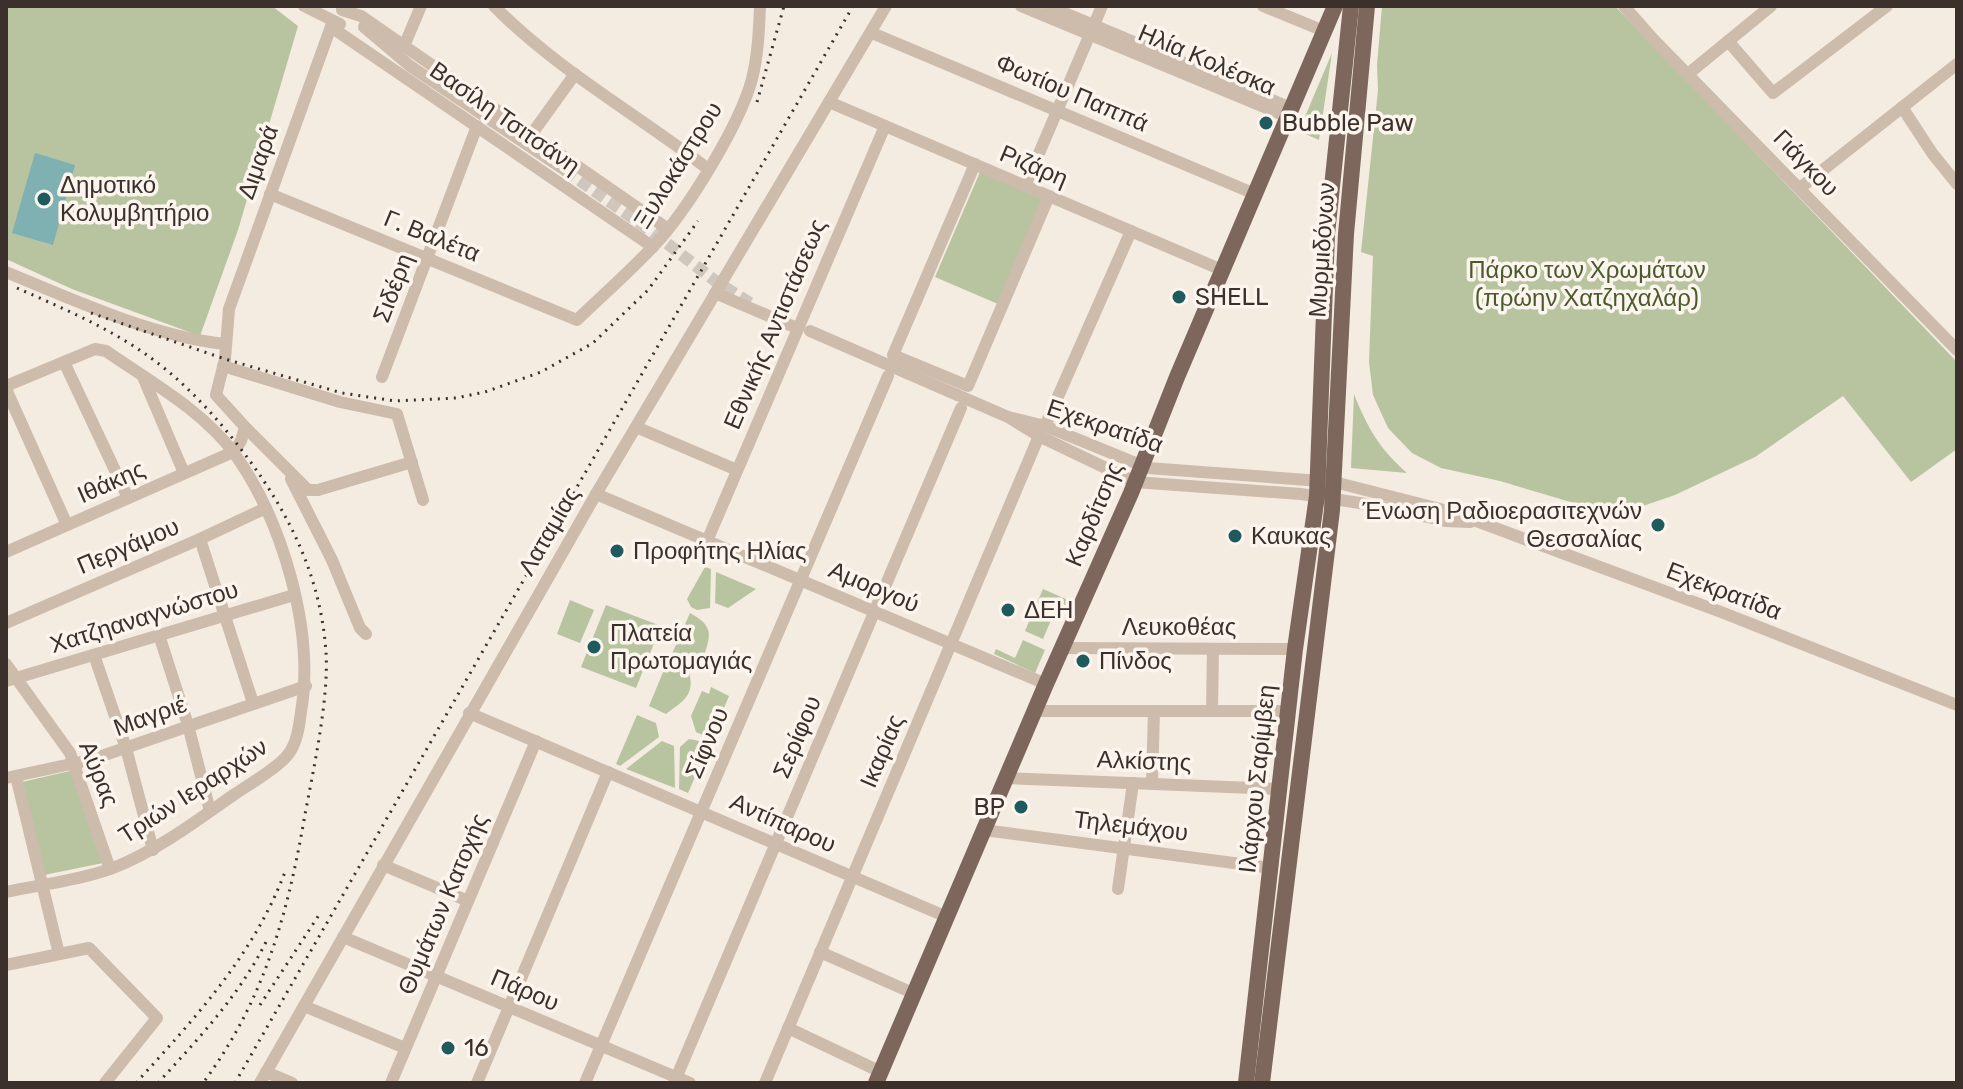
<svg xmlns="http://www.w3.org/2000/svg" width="1963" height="1089" font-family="Rubik,sans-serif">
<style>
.green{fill:#b8c4a0}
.water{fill:#7fb0b2}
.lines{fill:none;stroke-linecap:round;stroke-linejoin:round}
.minor-tunnel{stroke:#cfc6bd;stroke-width:12;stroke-dasharray:12 6;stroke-linecap:butt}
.minor{stroke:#cdbbac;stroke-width:12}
.major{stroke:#7d675c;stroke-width:16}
.rail{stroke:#3b302b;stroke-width:3;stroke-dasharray:2 6;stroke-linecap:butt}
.poi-dot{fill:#1f5a5e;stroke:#fbf5ee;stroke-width:3}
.labels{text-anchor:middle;stroke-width:7;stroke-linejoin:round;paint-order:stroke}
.street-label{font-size:24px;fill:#3b302b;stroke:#fbf5ee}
.poi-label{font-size:24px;fill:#3b302b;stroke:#fbf5ee;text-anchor:start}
.park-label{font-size:24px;fill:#4a5a2e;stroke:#fbf5ee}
</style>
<rect width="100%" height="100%" fill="#f4ebe1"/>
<!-- green -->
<g class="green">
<path d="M6,6H272L298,26L238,230L200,336L72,289L6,259Z"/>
<path d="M1382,6H1615L1957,362V449L1911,482L1843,396L1755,457L1675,495L1637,508L1628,519L1500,481L1441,468L1412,453L1388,428L1373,395L1369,362L1373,256L1361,252L1378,90L1377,65Z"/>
<path d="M1332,53L1319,140L1296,130L1301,126Z"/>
<path d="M980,172L1043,199L998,304L935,277Z"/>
<path d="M1354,394C1368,429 1379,448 1407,473L1351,468Z"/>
<path d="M705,567L711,569L710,608L697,610L691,607L687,599Z"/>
<path d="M716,572L756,589L728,608L715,603Z"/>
<path d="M1043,589L1068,600L1064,610L1054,613L1043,639L1025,631Z"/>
<path d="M570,600L594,610L580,643L557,634Z"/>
<path d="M606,605L661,626L636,688L581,667Z"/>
<path d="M690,613C714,626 711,635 703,658L695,663L671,656Z"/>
<path d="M1023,640L1045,650L1035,673L994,654L996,649L1015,658Z"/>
<path d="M666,665L689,673C696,696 680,703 666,714L649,706Z"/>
<path d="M711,687L729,696L711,739L696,732L691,716L702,691L709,694Z"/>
<path d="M637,715L656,723L659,737L620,766L616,764Z"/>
<path d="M689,739L710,743L688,793L679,789L680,747Z"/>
<path d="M662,741L674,746L675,788L626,769Z"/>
<path d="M74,770L103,863L44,875L22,782Z"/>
</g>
<!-- water -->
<path class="water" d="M35,153L75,165L53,245L12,233Z"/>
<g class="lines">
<!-- minor-tunnel -->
<path class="minor-tunnel" d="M565,170L651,231L718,283L753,305"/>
<!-- minor -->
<g class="minor">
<path d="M304,6L340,24"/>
<path d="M494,6C557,70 637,114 708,169"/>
<path d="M1021,6L1288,117"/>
<path d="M1048,6L1291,108"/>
<path d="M1263,6L1324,31"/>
<path d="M1624,6L1653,39L1957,350"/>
<path d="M342,10L361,16L668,229"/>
<path d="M331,27L653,247"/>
<path d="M364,27L410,66L565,170"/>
<path d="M872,33L1255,194"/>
<path d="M1728,41L1773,93L1887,6"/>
<path d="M404,46L421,6"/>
<path d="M1688,74L1771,6"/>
<path d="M829,102L1222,270"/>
<path d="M1902,107L1932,153L1957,184"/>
<path d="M531,135L575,74"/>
<path d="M975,164L893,355L968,386L1049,196"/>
<path d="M1025,186L1102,6"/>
<path d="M1800,188L1957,64"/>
<path d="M270,194L577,320C605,293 635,267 661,238C691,203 740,124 752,79C758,55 759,31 760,6"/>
<path d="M6,272C73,300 154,337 226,344"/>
<path d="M715,293L797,328"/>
<path d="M810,331L1008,417L1039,436L1135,482L1301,494L1379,506L1445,521L1470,522"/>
<path d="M64,362L128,498"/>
<path d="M223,366L340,402L397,414L423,500"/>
<path d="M143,377L184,473"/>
<path d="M382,377L477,126"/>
<path d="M6,386L95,349L106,351C149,381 202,410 234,453C282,520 315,630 301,712C299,727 297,745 286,757C272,772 249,784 232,796C194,823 156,851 113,868C81,880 39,885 6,892"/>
<path d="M6,389L67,525"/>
<path d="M1008,417L1045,426L1148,468L1334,482L1452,512L1721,612L1957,705"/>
<path d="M1045,426L1131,231"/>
<path d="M245,427L308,490H318L412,462"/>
<path d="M636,427L737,470"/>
<path d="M291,479L332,560L360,628L366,634"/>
<path d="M596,494L1046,684"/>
<path d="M200,539L253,703"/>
<path d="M707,541L885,126"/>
<path d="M6,552L233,452L241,441L245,427L216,395L225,359L229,309L333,21"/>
<path d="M6,623L200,539L266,508"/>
<path d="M159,635L188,725L210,811"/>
<path d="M1063,648L1295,649"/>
<path d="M94,655L126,748L153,850"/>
<path d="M6,664L70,753L110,869"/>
<path d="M6,681L294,595"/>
<path d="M1034,711H1289"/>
<path d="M1212,711L1213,649"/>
<path d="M469,713L947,917"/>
<path d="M16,776L59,954"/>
<path d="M6,778L90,760L306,686"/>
<path d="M1006,778L1281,789"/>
<path d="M1152,783L1154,711"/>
<path d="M984,830L1272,868"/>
<path d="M383,865L468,901"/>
<path d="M1118,889L1133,783"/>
<path d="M343,937L690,1083"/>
<path d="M820,952L915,994"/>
<path d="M6,965L89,948L157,1018L105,1083"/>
<path d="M304,1006L405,1048"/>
<path d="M788,1028L881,1072"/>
<path d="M266,1072L292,1083"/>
<path d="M260,1083L596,494L886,6"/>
<path d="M391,1083L536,741"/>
<path d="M477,1083L608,772"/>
<path d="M585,1083L888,376"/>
<path d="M674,1083L961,408"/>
<path d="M765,1083L1039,436"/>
</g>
<!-- major -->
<g class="major">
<path d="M876,1083L1046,684L1131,493L1177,377L1335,6"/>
<path d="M1246,1083L1295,649L1317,496L1327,234L1351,6"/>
<path d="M1262,1083L1332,510L1346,234L1367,6"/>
</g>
<!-- rail -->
<g class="rail">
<path d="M757,102L784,6"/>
<path d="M17,288C62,308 110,328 151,358C180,379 206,406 229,434C281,498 320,567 326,652C329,700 313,771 304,820C287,917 263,1002 203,1083"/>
<path d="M91,313L225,359L342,393L395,401L456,398L485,392L541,372L593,343L648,290L698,221"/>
<path d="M260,1005L319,915"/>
<path d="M136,1083C195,1018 253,956 285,872"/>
<path d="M158,1083C198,1039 239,996 266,942"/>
<path d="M235,1083L853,6"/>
</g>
</g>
<!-- markers -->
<g class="poi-dot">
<circle cx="1266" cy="123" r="8"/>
<circle cx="44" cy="199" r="8"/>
<circle cx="1179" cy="297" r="8"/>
<circle cx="1658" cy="525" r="8"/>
<circle cx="1235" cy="536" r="8"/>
<circle cx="617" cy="551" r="8"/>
<circle cx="1008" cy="610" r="8"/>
<circle cx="594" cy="647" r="8"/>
<circle cx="1083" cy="661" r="8"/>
<circle cx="1021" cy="807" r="8"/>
<circle cx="448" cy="1048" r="8"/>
</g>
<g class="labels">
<!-- street labels -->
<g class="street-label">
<text transform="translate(1207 60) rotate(23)" y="8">Ηλία Κολέσκα</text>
<text transform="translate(1072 93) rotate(23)" y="8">Φωτίου Παππά</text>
<text transform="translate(505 118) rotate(35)" y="8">Βασίλη Τσιτσάνη</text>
<text transform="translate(258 162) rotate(-70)" y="8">Διμαρά</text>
<text transform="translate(1806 163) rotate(46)" y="8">Γιάγκου</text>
<text transform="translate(678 165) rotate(-58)" y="8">Ξυλοκάστρου</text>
<text transform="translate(1034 166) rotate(23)" y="8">Ριζάρη</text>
<text transform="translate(432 236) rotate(22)" y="8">Γ. Βαλέτα</text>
<text transform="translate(1322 250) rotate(-86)" y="8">Μυρμιδόνων</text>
<text transform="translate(393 288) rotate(-69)" y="8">Σιδέρη</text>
<text transform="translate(775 324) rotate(-67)" y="8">Εθνικής Αντιστάσεως</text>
<text transform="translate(1105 426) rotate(19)" y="8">Εχεκρατίδα</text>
<text transform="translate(111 482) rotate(-24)" y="8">Ιθάκης</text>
<text transform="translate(1094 514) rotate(-67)" y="8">Καρδίτσης</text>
<text transform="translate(549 531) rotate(-60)" y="8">Λαταμίας</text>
<text transform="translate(128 546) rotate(-23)" y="8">Περγάμου</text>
<text transform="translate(874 587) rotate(23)" y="8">Αμοργού</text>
<text transform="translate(1724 591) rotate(21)" y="8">Εχεκρατίδα</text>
<text transform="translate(144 617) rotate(-17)" y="8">Χατζηαναγνώστου</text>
<text x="1179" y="635">Λευκοθέας</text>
<text transform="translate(150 716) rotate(-20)" y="8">Μαγριέ</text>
<text transform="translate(797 737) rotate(-67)" y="8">Σερίφου</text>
<text transform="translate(707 743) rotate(-67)" y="8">Σίφνου</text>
<text transform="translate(882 751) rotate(-67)" y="8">Ικαρίας</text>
<text transform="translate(1144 761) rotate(2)" y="8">Αλκίστης</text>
<text transform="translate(99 774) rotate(68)" y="8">Αύρας</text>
<text transform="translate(1257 779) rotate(-84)" y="8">Ιλάρχου Σαρίμβεη</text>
<text transform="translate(193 791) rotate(-33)" y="8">Τριών Ιεραρχών</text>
<text transform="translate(783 823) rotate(24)" y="8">Αντίπαρου</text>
<text transform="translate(1131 826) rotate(7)" y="8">Τηλεμάχου</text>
<text transform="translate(443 904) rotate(-67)" y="8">Θυμάτων Κατοχής</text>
<text transform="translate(525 990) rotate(23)" y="8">Πάρου</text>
</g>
<!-- poi labels -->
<g class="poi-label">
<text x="1282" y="131">Bubble Paw</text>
<text x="60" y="193">Δημοτικό<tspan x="60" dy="28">Κολυμβητήριο</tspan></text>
<text x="1195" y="305">SHELL</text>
<text x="1642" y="519" text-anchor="end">Ένωση Ραδιοερασιτεχνών<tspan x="1642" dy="28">Θεσσαλίας</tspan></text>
<text x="1251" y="544">Καυκας</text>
<text x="633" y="559">Προφήτης Ηλίας</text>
<text x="1024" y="618">ΔΕΗ</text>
<text x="610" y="641">Πλατεία<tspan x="610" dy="28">Πρωτομαγιάς</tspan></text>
<text x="1099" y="669">Πίνδος</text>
<text x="1005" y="815" text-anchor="end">BP</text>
<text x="464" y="1056">16</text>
</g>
<!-- park labels -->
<g class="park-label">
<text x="1587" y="278">Πάρκο των Χρωμάτων<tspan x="1587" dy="28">(πρώην Χατζηχαλάρ)</tspan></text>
</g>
</g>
<!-- border -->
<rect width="1963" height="1089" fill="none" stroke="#3b302b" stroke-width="16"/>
</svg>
